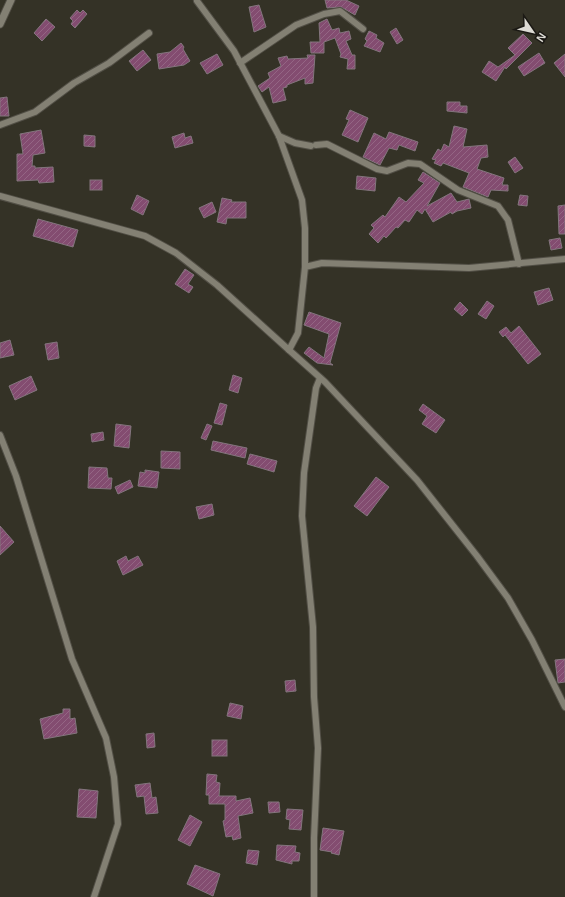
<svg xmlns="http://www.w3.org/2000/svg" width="565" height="897" font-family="Helvetica,sans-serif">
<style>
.building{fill:url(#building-hatch);stroke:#83757d}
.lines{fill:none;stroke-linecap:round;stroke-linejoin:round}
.minor-casing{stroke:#524f46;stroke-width:8}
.tertiary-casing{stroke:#524f46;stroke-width:9}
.minor{stroke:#838073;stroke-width:6}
.tertiary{stroke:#838073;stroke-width:7}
</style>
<defs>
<pattern id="building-hatch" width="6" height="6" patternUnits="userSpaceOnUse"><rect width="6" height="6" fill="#834c70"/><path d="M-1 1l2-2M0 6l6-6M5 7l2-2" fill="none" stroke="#946584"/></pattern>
</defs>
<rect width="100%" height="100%" fill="#343226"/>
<!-- building -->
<g class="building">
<path d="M325,0H346L359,6L355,15L341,7L327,8Z"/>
<path d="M259,5L266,27L254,32L249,7Z"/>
<path d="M77,10L80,13L83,10L87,14L75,28L71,24L73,21L70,18Z"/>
<path d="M46,19L55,27L42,41L34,33Z"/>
<path d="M327,19L332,30L339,28L340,33L349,31L351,39L346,41L352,55H355V69H347L348,59L340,57L341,54L335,38L324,42V53H311L310,42H320L319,23Z"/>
<path d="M396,28L403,40L397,44L390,32Z"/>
<path d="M369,31L377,35L376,38L384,43L380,52L364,46L367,41L365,39Z"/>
<path d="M523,34L532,43L506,69L505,67L496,81L482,72L489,61L498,67L515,55L508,48Z"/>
<path d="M181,43L184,47L183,49L190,61L184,65L159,69L157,54L170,52Z"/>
<path d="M143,50L151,60L137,71L129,61Z"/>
<path d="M539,53L545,63L524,76L518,67Z"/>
<path d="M217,54L223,65L207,74L200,63Z"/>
<path d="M565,54V77L554,63Z"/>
<path d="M307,55H315L313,83L305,84V78L287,85V87L283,88L286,100L273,103L269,87L262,92L258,86L270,78L268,73L281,66L278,58L287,56L288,59L308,58Z"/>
<path d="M7,97L9,116H0V98Z"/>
<path d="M447,102H460V106H467V113L447,111Z"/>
<path d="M350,110L368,118L358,142L342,135L349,120L346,119Z"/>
<path d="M454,126L467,129L463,147L487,145L488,157L481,158L477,169L504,178L502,185H508V191L491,190L488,197L463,187L469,173L443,163L441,166L434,163L436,160L432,159L438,149L441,151L444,144L449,147Z"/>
<path d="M41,130L45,153L33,155L32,166H35V168L53,167L54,182L39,183L38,180L17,181V154H23L20,134Z"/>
<path d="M389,132L418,142L415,151L399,145L397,150L389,148L380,165L363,157L374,133L386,139Z"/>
<path d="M184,133L185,138L191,136L193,143L175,148L172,137Z"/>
<path d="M84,135L95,136V147L84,146Z"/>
<path d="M515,157L523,168L515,173L508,162Z"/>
<path d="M423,172L440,183L427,206L451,193L457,202L469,199L471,208L457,211L452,214L451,212L433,222L425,209L422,214L417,210L409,222L405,220L398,228L396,227L386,238L384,236L378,243L369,234L374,228L371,225L383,215L385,217L399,197L406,202L424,183L418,180Z"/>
<path d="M357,176L376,178L375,191L356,189Z"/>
<rect x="90" y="180" width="12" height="10"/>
<path d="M137,195L149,201L143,215L131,209Z"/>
<path d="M520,195L528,196L527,206L518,205Z"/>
<path d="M222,198L232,200L231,202H246V218H227L226,224L217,222Z"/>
<path d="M212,202L216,212L204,218L199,208Z"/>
<path d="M565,205V234H559L558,206Z"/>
<path d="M38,219L78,230L73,247L33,236Z"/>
<path d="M560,238L562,248L551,250L549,240Z"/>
<path d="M185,269L194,275L188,284L193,287L189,293L175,284Z"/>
<path d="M549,288L553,300L538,305L534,292Z"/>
<path d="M487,301L494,306L486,319L478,314Z"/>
<path d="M460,302L468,310L462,316L454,309Z"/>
<path d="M309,312L341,323L330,363L333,365L317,363L304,353L309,347L324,358L329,334L304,325Z"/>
<path d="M519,326L541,354L528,364L505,335L503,337L499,332L506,327L511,333Z"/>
<path d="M10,340L14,355L0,358V343Z"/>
<path d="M57,342L59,358L48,360L45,344Z"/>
<path d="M233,375L242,378L238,393L229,390Z"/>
<path d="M31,376L37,390L15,400L9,386Z"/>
<path d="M220,403L227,405L222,425L214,423Z"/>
<path d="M423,404L445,420L436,433L422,424L427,416L419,410Z"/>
<path d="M116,424L131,426L129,448L114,446Z"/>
<path d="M207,424L212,426L206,440L201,438Z"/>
<path d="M103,432L104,440L92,442L91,434Z"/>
<path d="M213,441L247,448L245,458L211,450Z"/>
<path d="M161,451L180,452V469L161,468Z"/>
<path d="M250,454L277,461L274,472L247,464Z"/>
<path d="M89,467L107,468L108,478H112L111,489L88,488Z"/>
<path d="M145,470L159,472L157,488L138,486L140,472L145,473Z"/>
<path d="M376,477L389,487L367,516L354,506Z"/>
<path d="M130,480L133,487L118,494L115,487Z"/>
<path d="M212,504L214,515L199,519L196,507Z"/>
<path d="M0,526L14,542L0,555Z"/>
<path d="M126,556L128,561L138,556L143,565L123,575L117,561Z"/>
<path d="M565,659V682L558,683L555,660Z"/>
<path d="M295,680L296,691L286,692L285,681Z"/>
<path d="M230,703L243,706L241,719L227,716Z"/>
<path d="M63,709H70V719L75,718L77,733L44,739L40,719L63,713Z"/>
<path d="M154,733L155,747L147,748L146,734Z"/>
<rect x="212" y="740" width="15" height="16"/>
<path d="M207,774L217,775L216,782L220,783L219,796H236V801L250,798L253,813L238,816L241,838L233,840L232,836L226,837L223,821L225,820V804H209V795H206Z"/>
<path d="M150,783L152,798L156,797L158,813L146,814L144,796L137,797L135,785Z"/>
<path d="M79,789L98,791L96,818L77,817Z"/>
<path d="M268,802H279L280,812L269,813Z"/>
<path d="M287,809L303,810L301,830L289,829L290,820L286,819Z"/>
<path d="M190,815L202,822L190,846L178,840Z"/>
<path d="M323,828L344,831L339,855L331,853L332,852L320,850Z"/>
<path d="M277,845L296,846L295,852L300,853L299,861H292V864L276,860Z"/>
<path d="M248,850L259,851L257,865L246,863Z"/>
<path d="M195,865L220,874L213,896L187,884Z"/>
</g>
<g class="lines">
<defs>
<g id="minor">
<path d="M197,1L234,51L279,136L302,200L305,228V267"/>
<path d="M240,63L296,25L324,14L340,11L363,29"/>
<path d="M0,125L35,112L74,83L109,63L149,33"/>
<path d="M279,136L295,143L311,146"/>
<path d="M316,145L327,144L377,169L387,171L408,163L420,164L458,190L498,206L508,220L519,264"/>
<path d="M0,196L145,236L176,253L217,285L289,350L325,382L417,480L477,556L508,598L532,640L565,707"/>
<path d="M289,350L298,333L305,267L322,263L469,268L565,259"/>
<path d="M0,435L16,476L72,659L106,738L114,777L118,824L94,897"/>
<path d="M314,897V838L318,748L314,697L313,627L302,516L304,473L316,388L320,378"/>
</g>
<path id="tertiary" d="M0,24L11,0"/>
</defs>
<!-- minor casing -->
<use href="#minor" class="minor-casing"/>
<!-- tertiary casing -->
<use href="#tertiary" class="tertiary-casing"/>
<!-- minor -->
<use href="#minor" class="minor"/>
<!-- tertiary -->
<use href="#tertiary" class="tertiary"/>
</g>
<!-- north arrow -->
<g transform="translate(533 32) rotate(124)" stroke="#1b1914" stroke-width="3" paint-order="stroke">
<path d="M0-3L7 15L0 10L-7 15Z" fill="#dddbd4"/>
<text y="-6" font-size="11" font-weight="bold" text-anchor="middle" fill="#dddbd4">N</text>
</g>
</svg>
